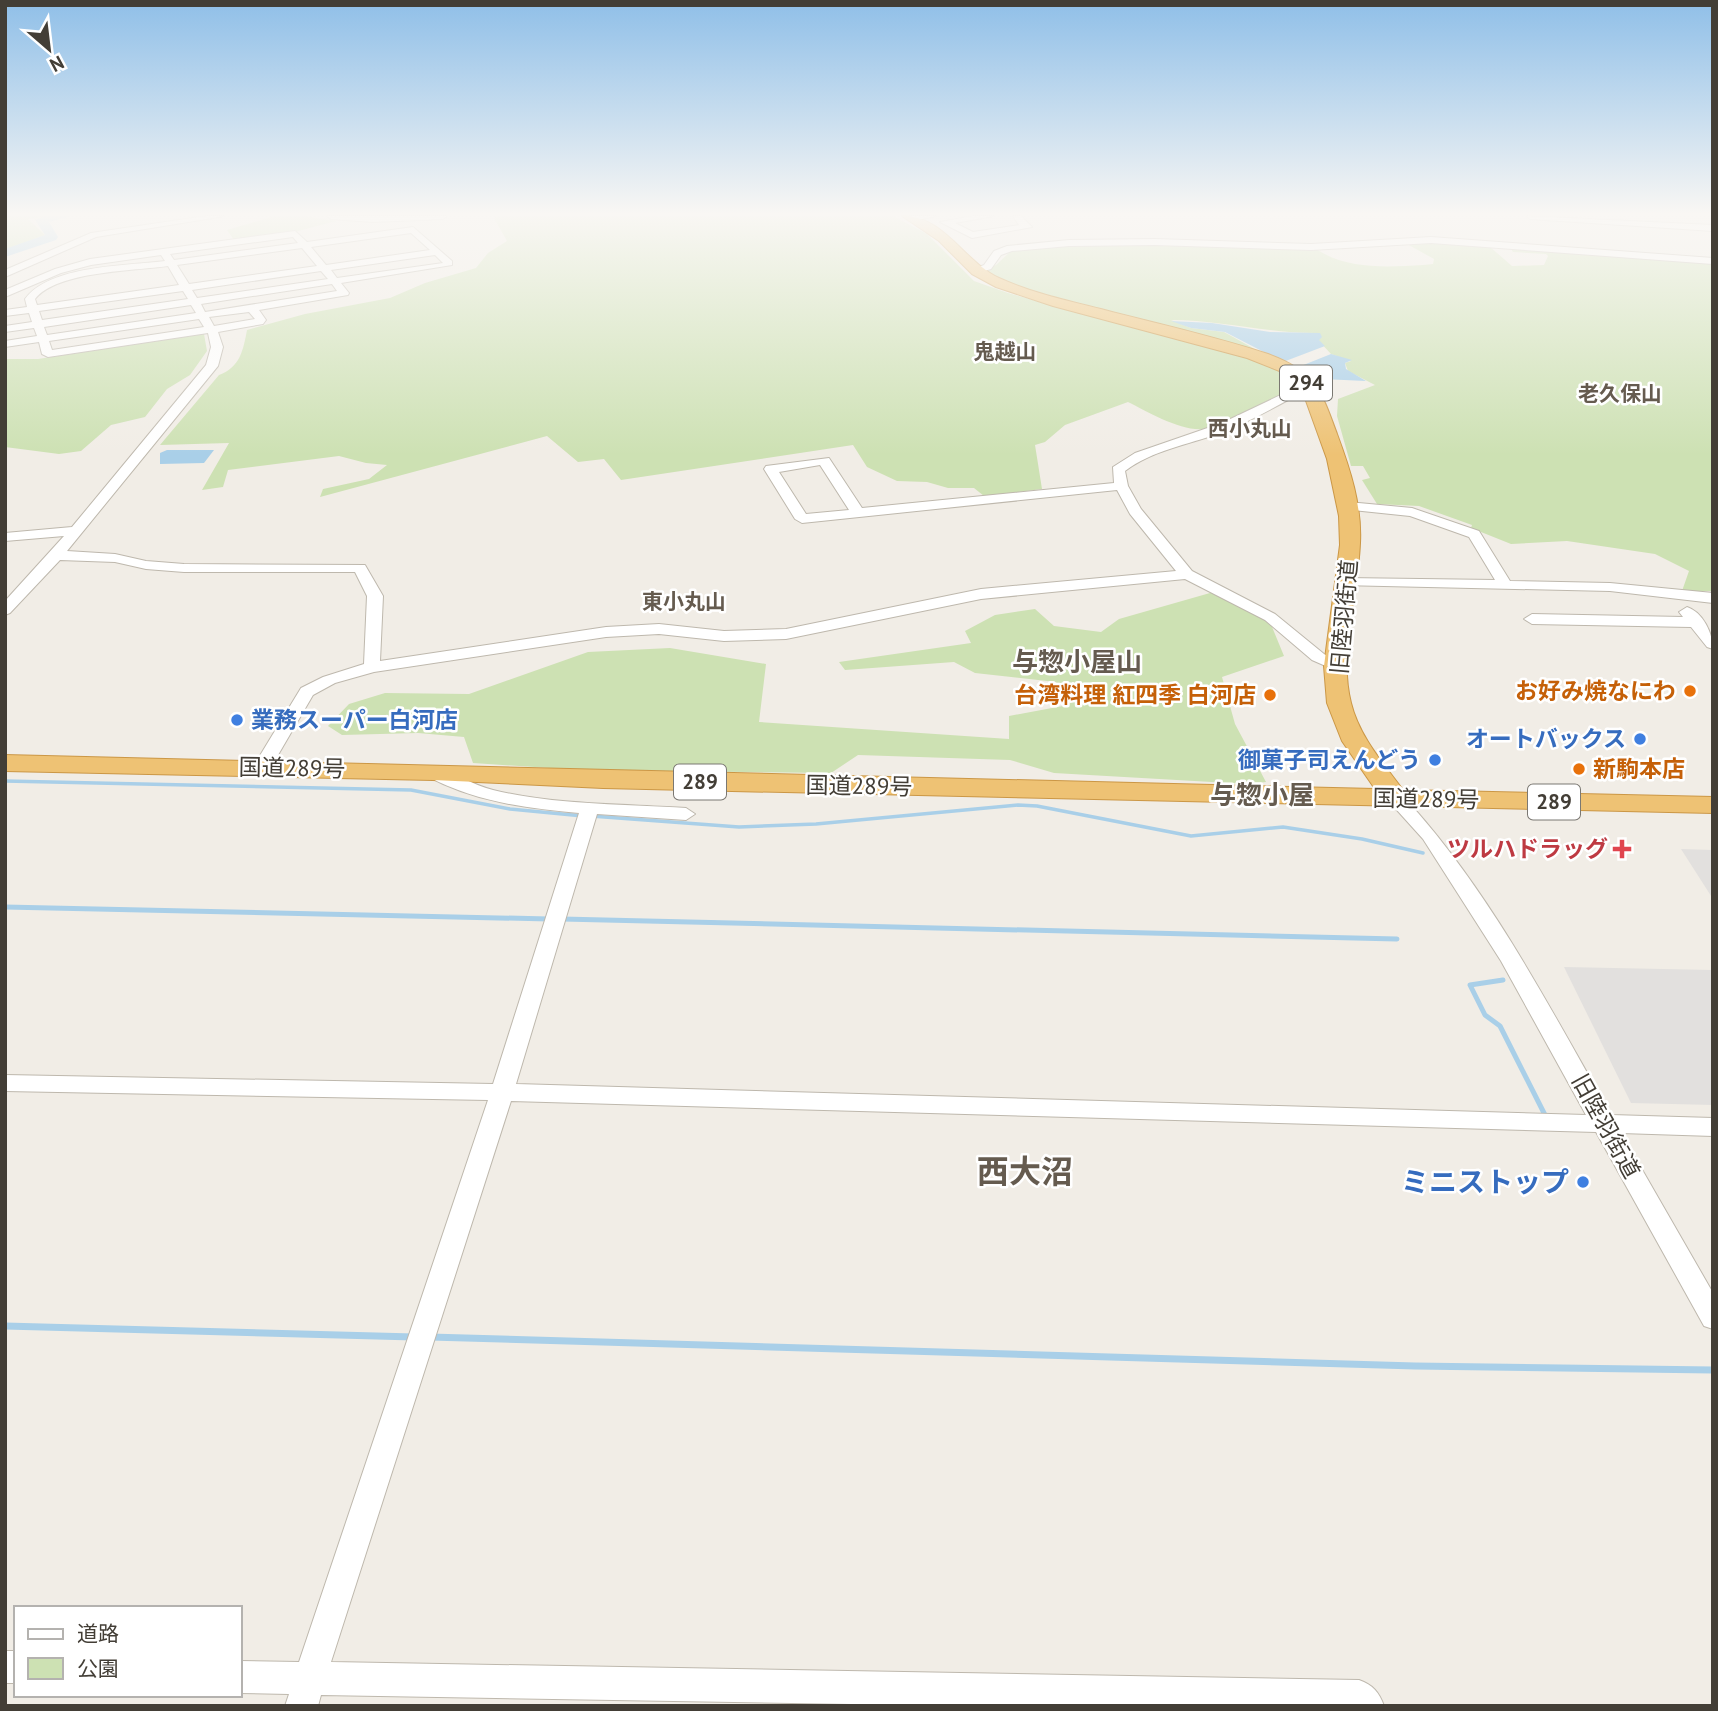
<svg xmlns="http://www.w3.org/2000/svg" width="1718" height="1711" font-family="'PT Sans','Noto Sans JP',sans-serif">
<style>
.green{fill:#cde1b3}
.parking{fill:#e2e0de}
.water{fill:#a9cfe8}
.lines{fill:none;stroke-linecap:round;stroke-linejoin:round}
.stream-far2{stroke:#a9cfe8;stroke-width:3.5}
.stream-far1{stroke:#a9cfe8;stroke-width:5}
.stream{stroke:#a9cfe8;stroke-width:7}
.river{fill:#a9cfe8;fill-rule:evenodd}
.minor-casing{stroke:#beb8ad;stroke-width:2}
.highway-casing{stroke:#cb9746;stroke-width:2}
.minor{fill:#fff;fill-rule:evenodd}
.highway{fill:#eec274;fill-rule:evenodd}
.food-dot{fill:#e8710a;stroke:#fff;stroke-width:2.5}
.shop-dot{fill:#3f7fe0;stroke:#fff;stroke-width:2.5}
.health-dot{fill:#e0444e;stroke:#fff;stroke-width:2.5}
.labels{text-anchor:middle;stroke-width:5;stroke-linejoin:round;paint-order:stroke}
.far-quarter-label{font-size:21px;font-weight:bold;fill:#655b4f;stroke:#fff}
.shield{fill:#fff;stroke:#7b7872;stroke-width:2}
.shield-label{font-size:21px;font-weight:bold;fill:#433e36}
.street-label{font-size:23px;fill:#433e36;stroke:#fff}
.food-label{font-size:23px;font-weight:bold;fill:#c56008;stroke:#fff;text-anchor:end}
.shop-label{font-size:23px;font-weight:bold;fill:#366cbe;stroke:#fff;text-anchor:end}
.health-label{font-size:23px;font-weight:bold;fill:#be3a42;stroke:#fff;text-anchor:end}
.quarter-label{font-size:26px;font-weight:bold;fill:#655b4f;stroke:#fff}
.near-shop-label{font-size:28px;font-weight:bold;fill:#366cbe;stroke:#fff;text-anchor:end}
.near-quarter-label{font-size:32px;font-weight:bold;fill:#655b4f;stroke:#fff}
</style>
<rect width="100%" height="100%" fill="#f1ede6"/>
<!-- green -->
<g class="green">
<path d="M5,216H51L28,219L45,235L5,250Z"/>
<path d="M275,216H304L336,221L287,234L234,240L227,230Z"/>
<path d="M498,216H893L927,234L974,281L1008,293L1246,358C1265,364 1286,369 1297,386C1271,401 1234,426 1204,429C1182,432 1148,412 1128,402L1065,425L1045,442L1035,445L1042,489L984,496L974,488H948L927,482L897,481L867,467L853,445L621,480L604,459L578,462L547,436L320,497L323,489L369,479L387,465L366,463L339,456L228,470L223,487L202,490L229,443L160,445L219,375C240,367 243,351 247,330L305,314L390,298L425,283L476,268L488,253L507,241L494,218Z"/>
<path d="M1430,243L1489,246L1512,266L1544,265L1548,256L1546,254L1513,252L1510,247L1713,264V591H1682L1689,571L1655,554L1567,541L1511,544L1471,528L1472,525L1419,506L1377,504L1362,480L1370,478L1363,466H1351L1337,416L1338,399L1375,385L1348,371L1345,363L1351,361L1331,354L1318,340L1320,333C1270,334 1221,320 1171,320L1191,328L1224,332L1262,353C1173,331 1065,313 983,271L996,265L1011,251L1026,248L1098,244L1316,249C1348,270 1387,267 1423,265L1433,264L1434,259L1407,244Z"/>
<path d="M204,334L207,351L190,375L167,389L145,417L111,425L81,451L59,454L5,447V359H38Z"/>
<path d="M1217,591L1270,622L1284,656L1222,677L1235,724L1266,782L1247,784L1054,773L1010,760L858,755L831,773L580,770L473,763L464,737L418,733L342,735L328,726L349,704L385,693L469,694L588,652L670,648L766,664L759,722L1009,739V716L1068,705L1056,682L975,673L954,662L845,670L839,662L971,643L965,631L995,615L1035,609L1054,626L1101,632L1119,619Z"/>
</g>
<!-- parking -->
<g class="parking">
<path d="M1681,849L1713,850V899Z"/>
<path d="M1564,967L1713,970V1105L1631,1103Z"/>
</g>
<!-- water -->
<g class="water">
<path d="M1171,321L1212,323L1270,332L1320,333L1322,337L1319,340L1325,346L1283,362L1225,332L1191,328Z"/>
<path d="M1331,354L1352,360L1345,363L1346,369L1366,381L1322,379L1301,366Z"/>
<path d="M167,450H214L204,463L160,464V453Z"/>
</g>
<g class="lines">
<!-- stream-far2 -->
<g class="stream-far2">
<path d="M5,781L411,790L510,809L583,816"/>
<path d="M591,816L739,827L816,824L1018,805L1037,806L1191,836L1283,827L1362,839L1423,853"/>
</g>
<!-- stream-far1 -->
<g class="stream-far1">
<path d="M5,907L549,919"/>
<path d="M562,919L1397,939"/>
<path d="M1503,980L1470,985L1485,1015L1500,1026L1545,1115H1542"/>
</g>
<!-- stream -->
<g class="stream">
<path d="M5,1326L414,1337"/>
<path d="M430,1337L1415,1366L1713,1370"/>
</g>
<!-- river -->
<path class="river" d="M45,216H70L49,222L58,237L56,240L5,257V249L45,235L35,220Z"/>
<defs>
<g id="minor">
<path d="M206,216H225L96,237L5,277V270L91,233Z"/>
<path d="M327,216H447L443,219L373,222L331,219Z"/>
<path d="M910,216H936L913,221L910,220Z"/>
<path d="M973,216H994L955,223L973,232L1019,225L1013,216H1021L1032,227L972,238L940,222Z"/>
<path d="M1526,216L1713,225V231L1530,219Z"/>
<path d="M413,227L452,261V265L341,283L349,293L348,295L259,310L266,320L263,324L218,332L223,347L218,366L67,551L115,554L146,561L184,564L365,565L383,596L380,661L606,627L659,624L724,631L786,629L981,589L1176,571L1130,514L1117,490L802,523L795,519L764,469L766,466L829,458L862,508L1114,483L1113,467L1135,453L1222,423L1308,382L1312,383V387C1282,403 1252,421 1220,433C1187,445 1153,450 1125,471L1128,486L1141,509L1192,571L1275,614L1324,654L1345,666L1337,671L1312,660L1265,620L1185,579L981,599L786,639L724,641L659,634L606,637L374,672L335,683L313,695L271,767L262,772L253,767L301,688L323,677L364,664L367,596L355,572H184L146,569L115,562L60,560L10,613L5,615V601L64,536L5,541V533L72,527L206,365L211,347L208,333L48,357L42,354L39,342L5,347V341L37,336L34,328L5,332V326L32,322L29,313L5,316V310L27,307L25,299C50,265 125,266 165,261L161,255L91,265L61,273L5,297V290L55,269L90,259L295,231L307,242ZM411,233L430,250L326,265L311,247ZM293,237L298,243L174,260L170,254ZM302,248L317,266L189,284L177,265ZM435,255L443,263L337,278L331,270ZM168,266L179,285L37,305L35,299C57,271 134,271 168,266ZM321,271L328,279L197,298L192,290ZM332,284L337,291L205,312L201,304ZM183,291L188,299L42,320L39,311ZM191,305L196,313L47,335L44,327ZM249,312L255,319L214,326L209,317ZM199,319L204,327L52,350L49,341ZM820,465L849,510L806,514L779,472Z"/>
<path d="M1431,237L1713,258V264L1431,243L1311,250L1155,245L1069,246L1012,251L1001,255L991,269L975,274L970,271L984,265L994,251L1007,246L1069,240L1155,239L1311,244Z"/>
<path d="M1348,502L1412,508L1479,531L1510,581L1610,583L1713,593V603L1610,591L1340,585L1338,582L1340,579L1345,578L1495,580L1469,537L1410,516L1343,509L1341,506Z"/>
<path d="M1687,607C1703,612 1713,634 1713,649L1707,647L1691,627L1532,624L1524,619L1532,614L1683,617L1679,612Z"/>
<path d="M433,767C454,772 472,785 493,790C555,805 622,804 686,808L695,814L686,820L597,814L516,1084L1586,1115L1501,961L1423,839L1386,798L1389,794H1401C1488,887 1548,1005 1611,1115L1713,1118V1136L1621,1133L1713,1293V1329L1704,1326L1596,1132L511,1101L331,1662L1359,1680C1373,1685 1379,1692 1384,1706H970L321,1695L318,1706H285L289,1694L240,1693V1661L299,1662L488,1100L5,1091V1075L493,1084L579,813C526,808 475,802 427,776L424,772L427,768Z"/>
<rect x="5" y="1651" width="11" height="32"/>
</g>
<path id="highway" d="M902,216C945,216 963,261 999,278C1034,294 1074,302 1112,312C1164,325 1216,337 1268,354C1315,371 1321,390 1337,434C1350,469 1362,505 1360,543C1358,596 1338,651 1351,703C1359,736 1383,763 1403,790L1713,797V813L603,788L433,780L5,771V755L1375,789L1342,741L1327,703L1324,666L1340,545L1339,516L1327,459L1301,387L1282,372L1247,358L1053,306L996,287L972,274L939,241Z"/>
</defs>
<!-- minor casing -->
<use href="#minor" class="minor-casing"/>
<!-- highway casing -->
<use href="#highway" class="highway-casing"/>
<!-- minor -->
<use href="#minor" class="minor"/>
<!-- highway -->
<use href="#highway" class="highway"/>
</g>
<!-- sky -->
<linearGradient id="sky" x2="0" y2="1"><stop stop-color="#8fbfe8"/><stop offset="0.47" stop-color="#f9f7f4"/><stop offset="1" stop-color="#f9f7f4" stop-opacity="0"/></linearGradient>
<rect width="1718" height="455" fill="url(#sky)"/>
<!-- markers -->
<g class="food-dot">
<circle cx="1690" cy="691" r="7"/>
<circle cx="1270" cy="695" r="7"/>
<circle cx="1579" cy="769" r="7"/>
</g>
<g class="shop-dot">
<circle cx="237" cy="720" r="7"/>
<circle cx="1640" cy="739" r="7"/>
<circle cx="1435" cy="760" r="7"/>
<circle cx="1583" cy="1182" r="7"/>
</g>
<path class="health-dot" d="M1618.5 838.5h7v7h7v7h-7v7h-7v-7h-7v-7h7z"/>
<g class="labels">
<!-- far-quarter labels -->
<g class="far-quarter-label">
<text x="1005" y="359">鬼越山</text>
<text x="1620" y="401">老久保山</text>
<text x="1250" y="436">西小丸山</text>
<text x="684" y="609">東小丸山</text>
</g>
<!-- shield labels -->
<g class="shield">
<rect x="1280" y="365.5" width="52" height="35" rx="5"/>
<rect x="674" y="764.5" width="52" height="35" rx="5"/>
<rect x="1528" y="784.5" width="52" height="35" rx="5"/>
</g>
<g class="shield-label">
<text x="1306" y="390">294</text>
<text x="700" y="789">289</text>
<text x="1554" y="809">289</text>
</g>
<!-- street labels -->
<g class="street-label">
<text transform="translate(1344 617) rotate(-85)" y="8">旧陸羽街道</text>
<text transform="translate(292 768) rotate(1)" y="8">国道289号</text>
<text transform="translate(859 786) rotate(1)" y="8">国道289号</text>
<text transform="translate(1426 799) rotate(1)" y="8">国道289号</text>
<text transform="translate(1606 1126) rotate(61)" y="8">旧陸羽街道</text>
</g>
<!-- food labels -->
<g class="food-label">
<text x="1676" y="699">お好み焼なにわ</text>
<text x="1256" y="703">台湾料理 紅四季 白河店</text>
<text x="1593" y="777" text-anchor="start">新駒本店</text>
</g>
<!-- shop labels -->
<g class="shop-label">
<text x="251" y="728" text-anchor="start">業務スーパー白河店</text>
<text x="1626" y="747">オートバックス</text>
<text x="1421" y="768">御菓子司えんどう</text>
</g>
<!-- health labels -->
<g class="health-label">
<text x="1608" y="857">ツルハドラッグ</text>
</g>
<!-- quarter labels -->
<g class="quarter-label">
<text x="1077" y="671">与惣小屋山</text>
<text x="1262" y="804">与惣小屋</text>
</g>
<!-- near-shop labels -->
<g class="near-shop-label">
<text x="1569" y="1192">ミニストップ</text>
</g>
<!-- near-quarter labels -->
<g class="near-quarter-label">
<text x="1025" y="1183">西大沼</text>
</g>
</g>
<!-- border -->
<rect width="1718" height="1711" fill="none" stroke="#433e36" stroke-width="14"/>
<!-- legend -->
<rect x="14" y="1606" width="228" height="91" fill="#ffffff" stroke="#b4b2af" stroke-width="2"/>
<rect x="28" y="1629" width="35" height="10" fill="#ffffff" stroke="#b4b2af" stroke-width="2"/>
<text x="77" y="1641" font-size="21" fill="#433e36">道路</text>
<rect x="28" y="1658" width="35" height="21" fill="#cde1b3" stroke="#b4b2af" stroke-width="2"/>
<text x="77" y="1676" font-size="21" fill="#433e36">公園</text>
<!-- north arrow -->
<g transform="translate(49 49) rotate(152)" stroke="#ffffff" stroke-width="5" paint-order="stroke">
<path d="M0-5L12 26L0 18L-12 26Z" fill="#433e36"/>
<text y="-10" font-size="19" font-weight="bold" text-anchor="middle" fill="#433e36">N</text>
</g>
</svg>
